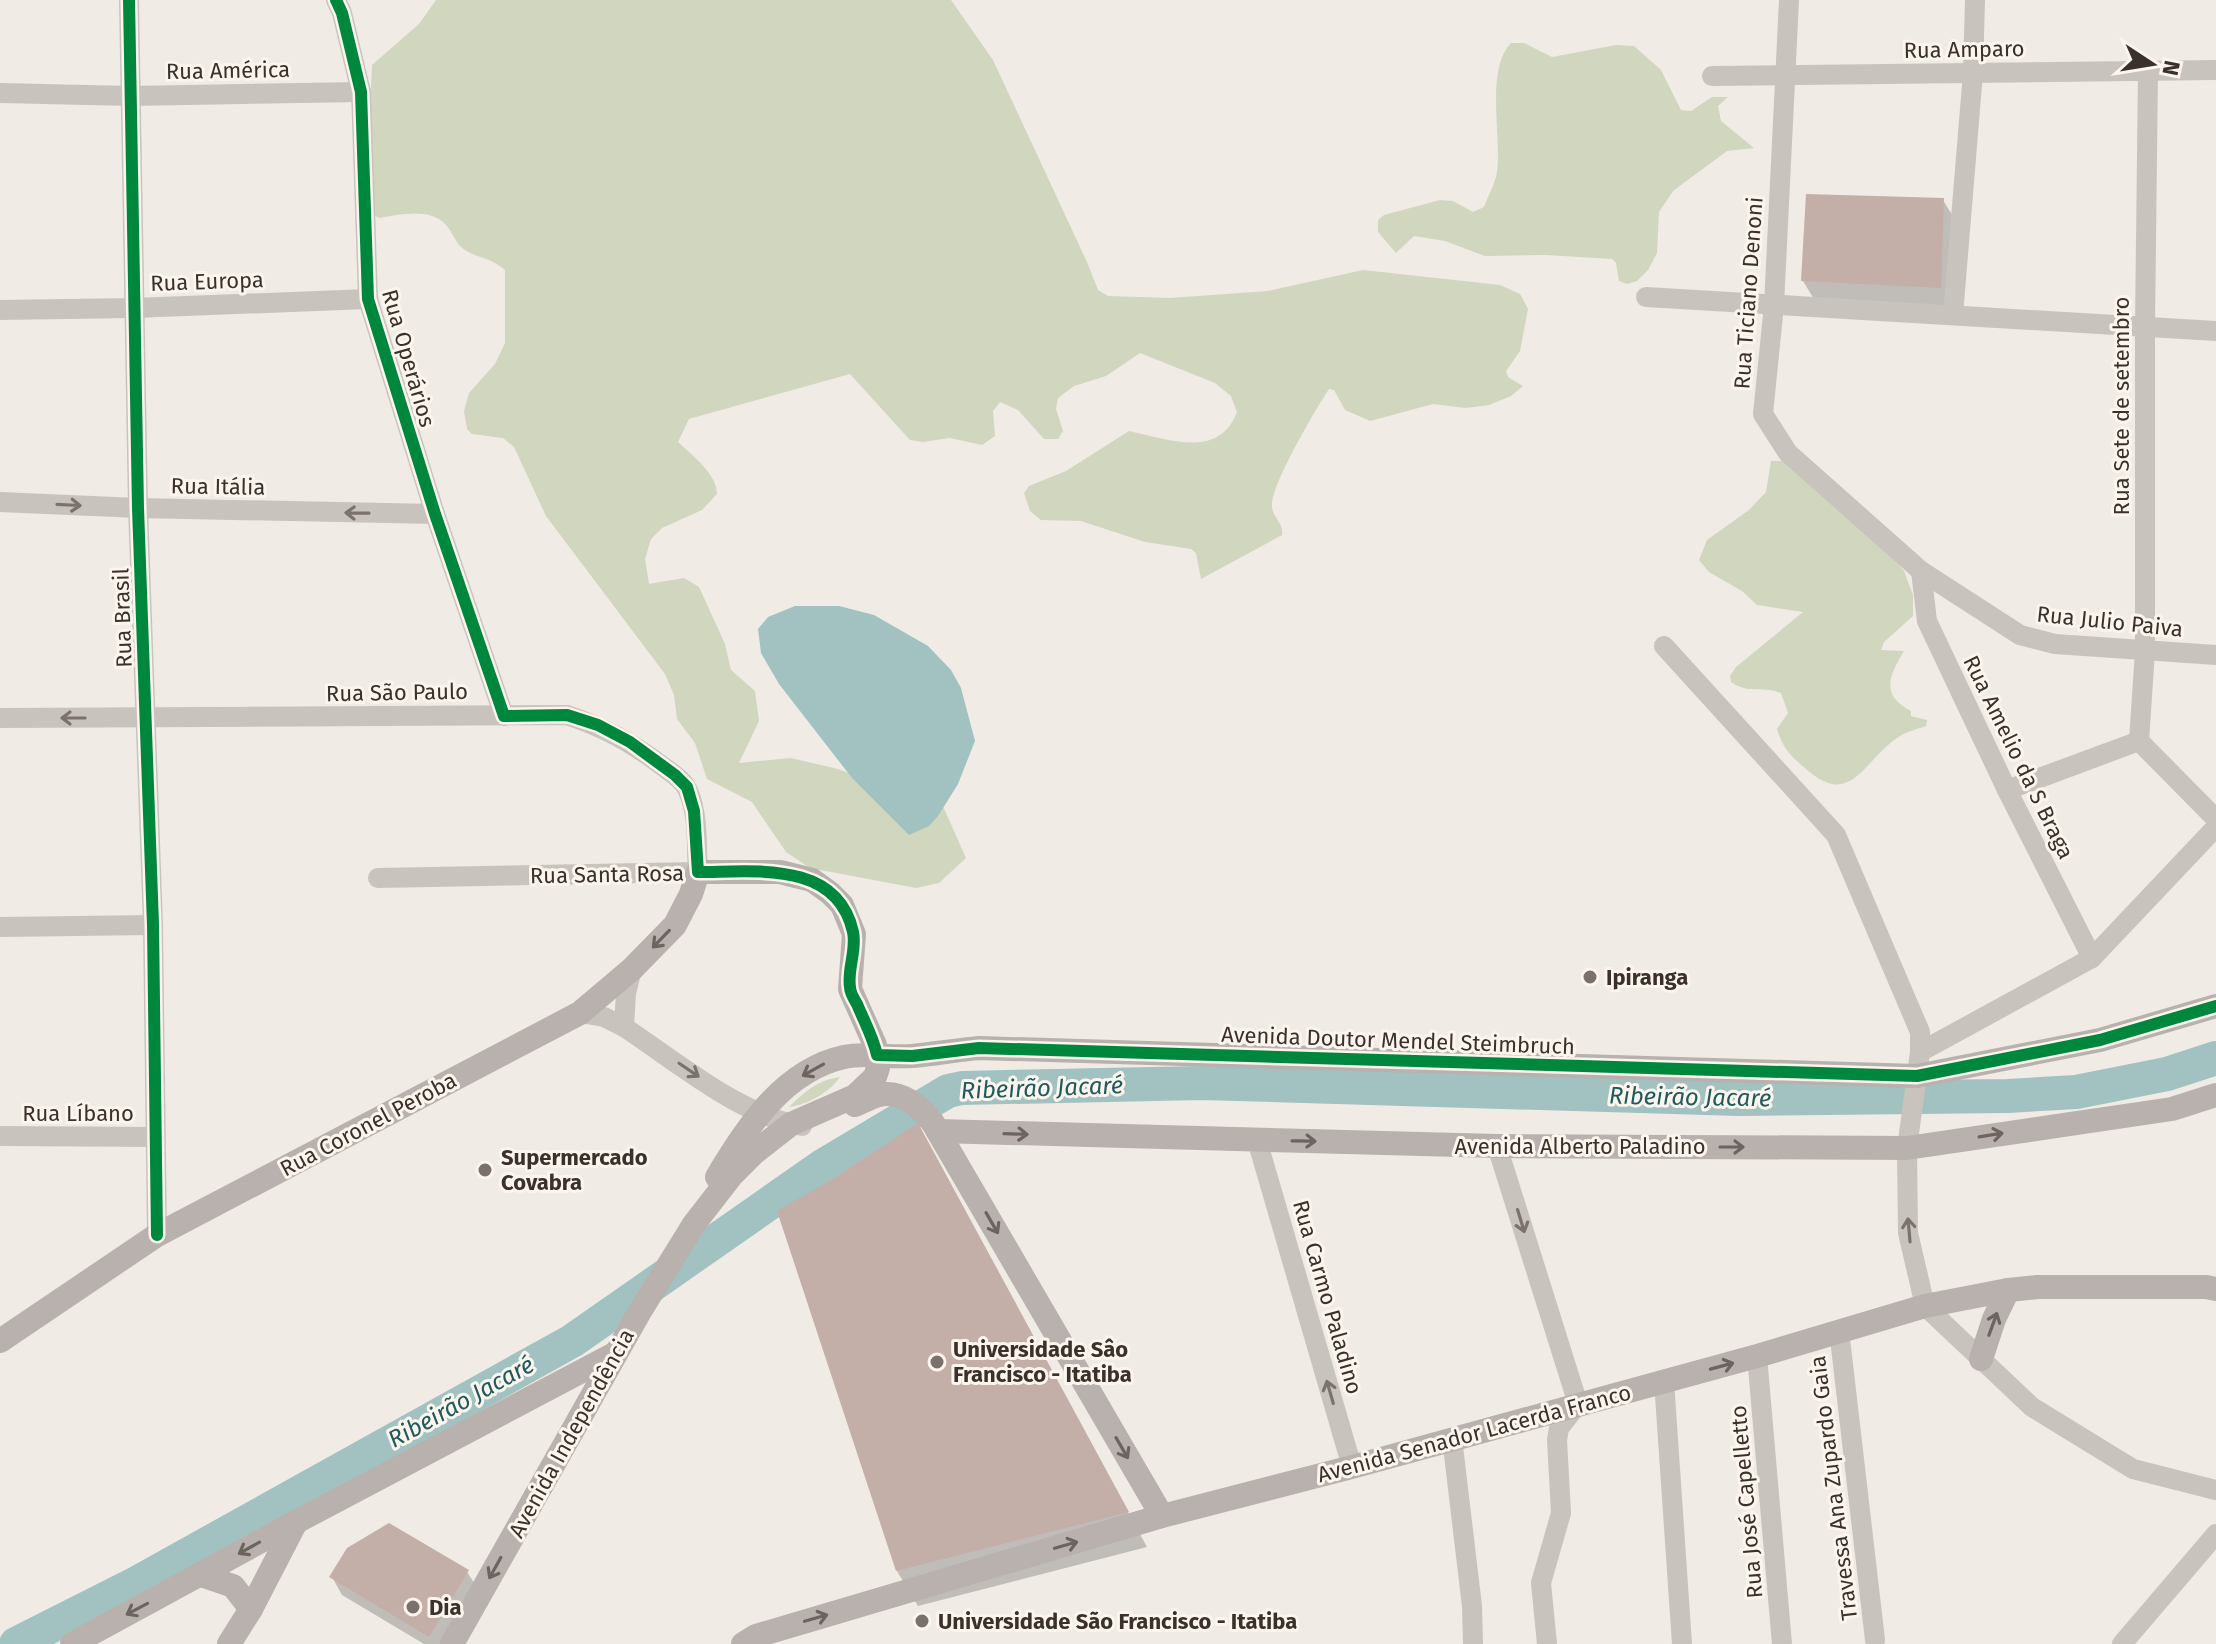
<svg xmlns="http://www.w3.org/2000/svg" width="2216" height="1644" font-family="'Fira Sans',sans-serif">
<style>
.green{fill:#d1d6bf}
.water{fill:#a1c2c1}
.shadow{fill:#0003}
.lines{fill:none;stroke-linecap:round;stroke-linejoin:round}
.river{stroke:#a1c2c1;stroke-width:34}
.building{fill:#c3afa7}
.minor{stroke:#c9c3be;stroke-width:20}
.major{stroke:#b8b1ad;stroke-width:24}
.cycleway-casing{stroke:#fbf5ee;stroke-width:17}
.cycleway{stroke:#00873e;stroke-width:12}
.oneway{stroke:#7b726d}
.oneway2{stroke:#6d645f}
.poi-dot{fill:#7a716c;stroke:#fbf5ee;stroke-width:3}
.labels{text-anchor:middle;stroke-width:6;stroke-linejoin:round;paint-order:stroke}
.street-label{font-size:22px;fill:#3b302b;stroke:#fbf5ee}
.poi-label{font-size:22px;font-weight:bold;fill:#3b302b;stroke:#fbf5ee;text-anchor:start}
.water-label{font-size:24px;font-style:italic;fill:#1f5a5e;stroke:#fbf5ee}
</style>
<rect width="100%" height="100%" fill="#f0ebe5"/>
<!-- green -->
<g class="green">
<path d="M436,0H951L993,60L1087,262L1098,290L1108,296L1170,298L1268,291L1363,270L1500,285L1520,294L1528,309L1520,351L1506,371L1508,377L1523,386L1511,396L1489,405L1466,408L1433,404L1370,421L1345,410L1334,390L1329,389C1316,409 1270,486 1272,507C1273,518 1284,523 1282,535L1201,579L1196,553L1191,549L1145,542L1081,521L1041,520L1030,511L1024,493L1029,486L1066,471L1129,431C1168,439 1219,460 1237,412L1231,396L1215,383L1140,353L1106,376L1074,386L1058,398L1056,409L1063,431L1058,439H1044L1018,410L1000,402L993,411L995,436L982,445L950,438L923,442L910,440L850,374L689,419L678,442C692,455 717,474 717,494L702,510L662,528L651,539L645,559L649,584L684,578L699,587L725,644L731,670L755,691L759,721L739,763L791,758L838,769L875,783L938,795L966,858L939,883L916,888L810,868L786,852L752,802L707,779L695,743L677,719L674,695L665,674L546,516L514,447L503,438L472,434L467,429L464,411L469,393L495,364L505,343V270C490,257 479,259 465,250C456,245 453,232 446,225C430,207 400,215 379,218L370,213L366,199L372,65L419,24Z"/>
<path d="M1511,43H1524L1552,57L1616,45L1634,46L1661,70L1681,110L1691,111L1712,97H1728L1718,106L1721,121L1754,148L1727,151L1673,191L1659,212L1657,253L1648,270L1637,281L1627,284L1619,281L1616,263L1612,259L1546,255L1485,256L1445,241L1414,236L1396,253L1378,232V220L1384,215L1440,200L1453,201L1473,212L1484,207C1488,196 1495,184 1497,172C1502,137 1485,70 1511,43Z"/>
<path d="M1771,461H1790L1872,530L1904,571L1913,595V616L1884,642L1881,650L1904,651C1889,676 1880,695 1911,711V716L1927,720L1926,726C1917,729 1905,732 1897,738C1863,761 1851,809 1806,769C1791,756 1783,749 1777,729L1788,713L1781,693C1760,685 1750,695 1731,682L1730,676L1736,667L1803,612L1757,605L1742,591L1709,572L1699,560L1707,540L1749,510L1766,492Z"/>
<path d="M840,1077C830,1092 807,1105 789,1107C804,1092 818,1080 840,1077Z"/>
</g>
<!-- water -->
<path class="water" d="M795,606H839L874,615L928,646L951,670L961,688L975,741L958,784L938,816L929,826L909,835L852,778L779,684L761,653L758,629L768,617Z"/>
<!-- shadow -->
<g class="shadow">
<path d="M1943,200L1957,223L1954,311L1817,304L1803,281Z"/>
<path d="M937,1161L1147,1547L918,1606L897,1571Z"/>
<path d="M467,1572L478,1589L445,1644H424L342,1595L332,1577Z"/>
</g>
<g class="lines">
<!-- river -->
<path class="river" d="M16,1644L133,1585L572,1341L824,1165L948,1091L962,1088L1202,1083L1739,1099L2008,1096L2076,1092L2167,1074L2216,1058"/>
</g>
<!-- building -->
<g class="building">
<path d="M1806,194L1944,198L1941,288L1801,281Z"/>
<path d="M918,1123L1129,1512L896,1571L777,1211L833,1179Z"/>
<path d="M389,1523L469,1570L429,1637L329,1577L347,1548Z"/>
</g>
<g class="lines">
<!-- minor -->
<g class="minor">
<path d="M129,0L138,508L153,925L157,1235"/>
<path d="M336,0L342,13L361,92L368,299L435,514L504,716"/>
<path d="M1789,0L1774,305L1763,414L1788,453L1921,571L2020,635L2055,644L2216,655"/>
<path d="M1712,76L2216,70"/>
<path d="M0,93L131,96L361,92"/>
<path d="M1646,297L2216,331"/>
<path d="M0,310L134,308L368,299"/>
<path d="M1953,315L1973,73L1975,0"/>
<path d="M0,502L138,508L435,514"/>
<path d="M1921,571L1927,621L2007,790L2092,958"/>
<path d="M1664,646L1836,835L1920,1032V1052"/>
<path d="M0,718L567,715C605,728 629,741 661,765C670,772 684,780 688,791C699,815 696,846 698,872L378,878"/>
<path d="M2139,741L2145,651V326L2148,71"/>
<path d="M2139,741L2216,819"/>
<path d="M2007,790L2139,741"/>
<path d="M2216,827L2092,958L1920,1052L1907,1148L1908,1233L1925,1306L2032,1407L2133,1469L2216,1490"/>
<path d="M0,927L153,925"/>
<path d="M580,1013L604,1017L624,1027C677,1062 739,1115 802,1126"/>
<path d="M624,1027L626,993L632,969"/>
<path d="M0,1136L155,1137"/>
<path d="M1257,1140L1352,1467"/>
<path d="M1497,1146L1578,1404L1559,1428L1557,1440L1561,1513L1541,1583L1547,1644"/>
<path d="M1839,1330L1875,1640"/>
<path d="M1757,1356L1782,1644"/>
<path d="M1664,1381L1682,1644"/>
<path d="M1452,1438L1472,1606L1473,1644"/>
<path d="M2122,1644L2216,1534"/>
</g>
<!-- major -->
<g class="major">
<path d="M855,1105C862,1102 871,1097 879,1095C901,1090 921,1107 933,1123L1162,1516"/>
<path d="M938,1131L1497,1146L1907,1148L2172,1109L2216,1095"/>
<path d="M717,1177C746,1128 784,1070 844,1057C866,1052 889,1058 912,1056C934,1054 957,1050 979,1048L1917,1076L2100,1040L2216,1006"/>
<path d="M0,1341L157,1235L580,1013L632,969L675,925L691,894L698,872H780L812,880L830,893L842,905L854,934L850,989L875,1045L878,1068L875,1077L855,1096L791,1124L754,1153L732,1175L694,1224L639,1313L452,1644"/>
<path d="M1981,1359L1994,1319L2008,1290"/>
<path d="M201,1575L233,1586L251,1609"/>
<path d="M72,1644L296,1522L616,1353"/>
<path d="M229,1644L251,1609L296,1522"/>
<path d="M743,1644L756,1636L1162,1516L1352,1467L1757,1356L1925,1306L2008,1290L2038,1287H2206L2216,1289"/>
</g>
<defs>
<g id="cycleway">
<path d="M129,0L138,508L153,925L157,1235"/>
<path d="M336,0L342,13L361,92L368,299L435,514L504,716L567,715L598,725L630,742L675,775L687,787L694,811L698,872C754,872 837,860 853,932C857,950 847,970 850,987C850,993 854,999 857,1004C864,1021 873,1037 877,1055L912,1056L979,1048L1917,1076L2100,1040L2216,1006"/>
</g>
</defs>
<!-- cycleway casing -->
<use href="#cycleway" class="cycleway-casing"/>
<!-- cycleway -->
<use href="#cycleway" class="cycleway"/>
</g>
<!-- one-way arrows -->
<defs><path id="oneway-shaft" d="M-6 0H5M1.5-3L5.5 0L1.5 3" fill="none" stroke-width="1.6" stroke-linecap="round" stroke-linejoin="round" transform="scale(2)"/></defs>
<g class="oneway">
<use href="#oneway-shaft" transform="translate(69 505) rotate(3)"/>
<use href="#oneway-shaft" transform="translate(357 513) rotate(-179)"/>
<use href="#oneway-shaft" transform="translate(73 718) rotate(-180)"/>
<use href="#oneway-shaft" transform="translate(689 1070) rotate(34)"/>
<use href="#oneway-shaft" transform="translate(1521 1221) rotate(73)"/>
<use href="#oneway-shaft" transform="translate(1909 1230) rotate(-95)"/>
<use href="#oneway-shaft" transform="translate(1330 1392) rotate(-106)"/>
</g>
<g class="oneway2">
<use href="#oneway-shaft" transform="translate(661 939) rotate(134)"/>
<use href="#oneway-shaft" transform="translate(813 1070) rotate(151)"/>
<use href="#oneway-shaft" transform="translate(1016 1134) rotate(2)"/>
<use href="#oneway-shaft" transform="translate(1991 1135) rotate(-9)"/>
<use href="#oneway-shaft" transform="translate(1304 1141) rotate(1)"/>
<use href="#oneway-shaft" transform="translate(1732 1147)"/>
<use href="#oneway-shaft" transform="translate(992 1223) rotate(60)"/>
<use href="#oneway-shaft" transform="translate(1993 1324) rotate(-70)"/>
<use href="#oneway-shaft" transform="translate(1722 1366) rotate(-15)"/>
<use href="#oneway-shaft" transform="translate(1122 1448) rotate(60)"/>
<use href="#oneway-shaft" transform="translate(1066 1545) rotate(-16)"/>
<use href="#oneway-shaft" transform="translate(249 1548) rotate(151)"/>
<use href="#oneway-shaft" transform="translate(495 1568) rotate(119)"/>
<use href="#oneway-shaft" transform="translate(137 1609) rotate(152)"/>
<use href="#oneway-shaft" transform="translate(816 1618) rotate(-16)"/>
</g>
<!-- markers -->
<g class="poi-dot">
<circle cx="1590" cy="977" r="8"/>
<circle cx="485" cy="1170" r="8"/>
<circle cx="937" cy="1362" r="8"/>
<circle cx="413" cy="1607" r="8"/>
<circle cx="922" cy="1621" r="8"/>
</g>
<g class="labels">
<!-- street labels -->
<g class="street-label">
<text transform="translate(1964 49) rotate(-1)" y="8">Rua Amparo</text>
<text transform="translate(228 70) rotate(-1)" y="8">Rua América</text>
<text transform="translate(207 281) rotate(-2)" y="8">Rua Europa</text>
<text transform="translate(1748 293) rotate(-86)" y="8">Rua Ticiano Denoni</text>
<text transform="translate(409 358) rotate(74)" y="8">Rua Operários</text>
<text transform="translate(2121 406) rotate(-90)" y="8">Rua Sete de setembro</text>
<text transform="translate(218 486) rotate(1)" y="8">Rua Itália</text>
<text transform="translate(122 618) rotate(-92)" y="8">Rua Brasil</text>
<text transform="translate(2110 621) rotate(6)" y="8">Rua Julio Paiva</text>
<text transform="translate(397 692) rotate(-1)" y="8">Rua São Paulo</text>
<text transform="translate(2019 757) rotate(64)" y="8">Rua Amelio da S Braga</text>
<text transform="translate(607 874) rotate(-1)" y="8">Rua Santa Rosa</text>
<text transform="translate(1398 1040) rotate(2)" y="8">Avenida Doutor Mendel Steimbruch</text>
<text x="78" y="1121">Rua Líbano</text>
<text transform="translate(368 1124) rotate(-28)" y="8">Rua Coronel Peroba</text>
<text x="1580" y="1154">Avenida Alberto Paladino</text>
<text transform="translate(1328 1297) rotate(74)" y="8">Rua Carmo Paladino</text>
<text transform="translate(571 1433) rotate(-61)" y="8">Avenida Independência</text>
<text transform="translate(1474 1433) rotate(-15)" y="8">Avenida Senador Lacerda Franco</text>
<text transform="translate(1833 1488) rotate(-97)" y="8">Travessa Ana Zupardo Gaia</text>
<text transform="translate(1746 1502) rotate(-95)" y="8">Rua José Capelletto</text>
</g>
<!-- poi labels -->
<g class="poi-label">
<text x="1606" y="985">Ipiranga</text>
<text x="501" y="1165">Supermercado<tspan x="501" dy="25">Covabra</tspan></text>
<text x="953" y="1357">Universidade Sâo<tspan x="953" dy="25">Francisco - Itatiba</tspan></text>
<text x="429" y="1615">Dia</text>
<text x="938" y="1629">Universidade São Francisco - Itatiba</text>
</g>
<!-- water labels -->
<g class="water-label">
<text transform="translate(1042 1088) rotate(-2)" y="8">Ribeirão Jacaré</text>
<text transform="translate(1690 1097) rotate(1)" y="8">Ribeirão Jacaré</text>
<text transform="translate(461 1402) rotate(-29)" y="8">Ribeirão Jacaré</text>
</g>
</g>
<!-- north arrow -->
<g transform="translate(2152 64) rotate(102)" stroke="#fbf5ee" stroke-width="6" paint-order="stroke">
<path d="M0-6L14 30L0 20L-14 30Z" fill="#3b302b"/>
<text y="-12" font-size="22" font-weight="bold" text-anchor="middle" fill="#3b302b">N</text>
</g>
</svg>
